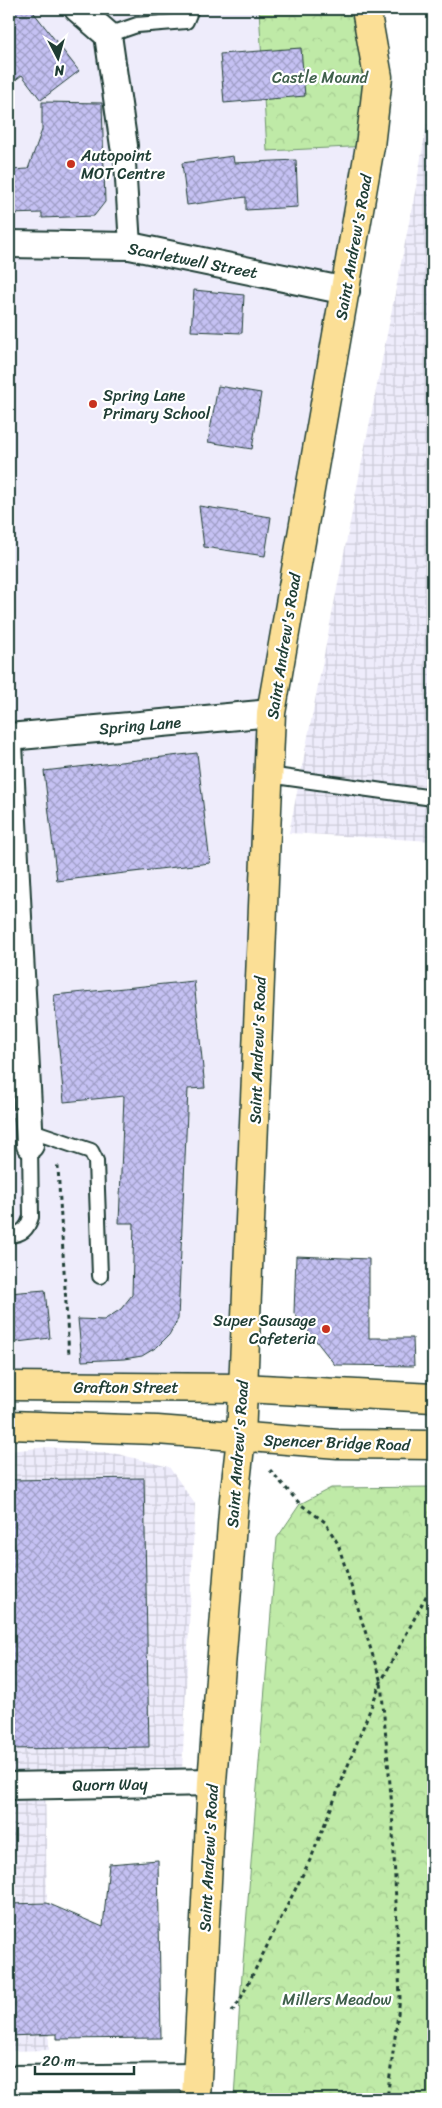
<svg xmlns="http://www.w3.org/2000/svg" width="442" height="2108" font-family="Sriracha,sans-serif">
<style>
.built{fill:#eeecfb}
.industrial{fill:url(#industrial-grid)}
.forest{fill:url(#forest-crowns);stroke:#6f946e}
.building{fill:url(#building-cross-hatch);stroke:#1f3d34}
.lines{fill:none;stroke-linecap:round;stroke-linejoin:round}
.service-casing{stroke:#1f3d34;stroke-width:18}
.pedestrian-casing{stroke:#1f3d34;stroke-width:24}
.minor-casing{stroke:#1f3d34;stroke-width:30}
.primary-casing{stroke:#1f3d34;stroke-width:31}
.path{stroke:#1f3d34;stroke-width:3;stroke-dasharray:4 4;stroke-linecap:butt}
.service{stroke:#fff;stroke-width:14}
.pedestrian{stroke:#fff;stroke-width:20}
.minor{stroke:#fff;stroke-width:26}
.primary{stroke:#fbdf96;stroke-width:28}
.poi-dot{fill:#c8321e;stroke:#fff;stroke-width:2}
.labels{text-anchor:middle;stroke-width:4.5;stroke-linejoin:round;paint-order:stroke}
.park-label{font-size:16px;fill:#3f604b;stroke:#fff}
.poi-label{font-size:16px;fill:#1f3d34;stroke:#fff;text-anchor:start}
.street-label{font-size:16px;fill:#1f3d34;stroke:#fff}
</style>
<defs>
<pattern id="industrial-grid" width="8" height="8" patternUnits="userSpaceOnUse" patternTransform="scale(1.25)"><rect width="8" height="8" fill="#eeecfb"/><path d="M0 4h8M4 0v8" fill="none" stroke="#cccbd8"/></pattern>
<pattern id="forest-crowns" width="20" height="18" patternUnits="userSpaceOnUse" patternTransform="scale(1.25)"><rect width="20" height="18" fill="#bfeaa7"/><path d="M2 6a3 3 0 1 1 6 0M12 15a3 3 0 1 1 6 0" fill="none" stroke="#a4ca90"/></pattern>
<pattern id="building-cross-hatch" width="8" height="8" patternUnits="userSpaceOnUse" patternTransform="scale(1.25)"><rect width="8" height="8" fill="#c5c1f3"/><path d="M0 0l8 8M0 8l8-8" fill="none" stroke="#9f9ec6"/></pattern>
</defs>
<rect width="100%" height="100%" fill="#fff"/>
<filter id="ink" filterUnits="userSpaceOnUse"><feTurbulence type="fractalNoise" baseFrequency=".02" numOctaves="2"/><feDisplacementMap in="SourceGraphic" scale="10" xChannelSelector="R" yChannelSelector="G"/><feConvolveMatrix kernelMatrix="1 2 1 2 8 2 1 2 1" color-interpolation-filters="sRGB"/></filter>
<g filter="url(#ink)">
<!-- built -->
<path class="built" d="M9,9H365L375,98L276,683L243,1388L9,1389Z"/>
<!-- industrial -->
<g class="industrial">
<path d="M433,88V841L289,833L416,187Z"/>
<path d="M48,1447L118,1454L169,1467L195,1504L182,1771L45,1770L49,2050L9,2051V1451Z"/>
</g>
<!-- forest -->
<g class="forest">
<path d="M259,9H366L370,146L267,151Z"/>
<path d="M433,1487V2099H234L240,2000L277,1538L300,1504L331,1488Z"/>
</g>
<!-- building -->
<g class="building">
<path d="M9,9H31L79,71L41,100L22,75L9,85Z"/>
<path d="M301,48L305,96L224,103L220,54Z"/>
<path d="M42,102L102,103L105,202L94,216L42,218V213L9,214V170L28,169L42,130Z"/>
<path d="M233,156L234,163L296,160L298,207L246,210V197L187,205L182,163Z"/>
<path d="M194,290L244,295L242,333L191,331Z"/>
<path d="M218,386L261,393L252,449L208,442Z"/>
<path d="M199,506L271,517L265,556L204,547Z"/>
<path d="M197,753L210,863L57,881L44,771Z"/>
<path d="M194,981L205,1088L188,1089L178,1319L169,1335L157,1347L142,1356L124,1359L82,1361L78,1319L104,1320L121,1309L132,1295L134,1223H119L124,1096L64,1102L54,995Z"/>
<path d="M296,1256L369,1259V1338H413L414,1366L335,1365L294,1313Z"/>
<path d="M45,1290L50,1338L9,1343V1293Z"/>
<path d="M144,1478L149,1747L9,1749V1480Z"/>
<path d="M158,1860L161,2038L57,2039V2034L9,2036V1904L47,1903L103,1927L109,1864Z"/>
</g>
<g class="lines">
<defs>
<g id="service">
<path d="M108,35L137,25L186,21L191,9"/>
<path d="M268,775L433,798"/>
<path d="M29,1130L91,1151L96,1161L100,1276"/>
<path d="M9,1235C22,1234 27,1230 31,1217L30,1145"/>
</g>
<path id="pedestrian" d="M124,146L130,246"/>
<g id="minor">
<path d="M78,9L108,35L124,146"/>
<path d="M9,244L130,246L346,291"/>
<path d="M9,737L271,713"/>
<path d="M9,745L30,1145"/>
<path d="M9,1786L212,1782"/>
<path d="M9,2079L196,2077"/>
</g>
<g id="primary">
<path d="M9,1386L243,1388L433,1398"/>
<path d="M9,1425L157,1430L338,1444L433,1445"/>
<path d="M196,2099L212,1782L234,1499L241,1438L271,713L370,146L378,77L366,9"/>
</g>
</defs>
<!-- service casing -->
<use href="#service" class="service-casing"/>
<!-- pedestrian casing -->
<use href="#pedestrian" class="pedestrian-casing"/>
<!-- minor casing -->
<use href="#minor" class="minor-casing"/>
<!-- primary casing -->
<use href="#primary" class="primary-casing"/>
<!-- path -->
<g class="path">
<path d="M56,1167H58L69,1356"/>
<path d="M270,1470L300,1504L325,1522L338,1544L381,1682L392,1807L400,1998L387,2099"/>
<path d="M232,2012L240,2000L312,1856L381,1682L433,1583"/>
</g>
<!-- service -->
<use href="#service" class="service"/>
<!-- pedestrian -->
<use href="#pedestrian" class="pedestrian"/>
<!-- minor -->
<use href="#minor" class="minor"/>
<!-- primary -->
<use href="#primary" class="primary"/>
</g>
</g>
<!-- markers -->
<g class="poi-dot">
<circle cx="71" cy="164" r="5"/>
<circle cx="93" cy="404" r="5"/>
<circle cx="326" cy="1329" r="5"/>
</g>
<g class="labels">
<!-- park labels -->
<g class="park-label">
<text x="320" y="83">Castle Mound</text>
<text x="337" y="2005">Millers Meadow</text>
</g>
<!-- poi labels -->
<g class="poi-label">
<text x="81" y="161">Autopoint<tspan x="81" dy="18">MOT Centre</tspan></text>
<text x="103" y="401">Spring Lane<tspan x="103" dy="18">Primary School</tspan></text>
<text x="316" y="1326" text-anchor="end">Super Sausage<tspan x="316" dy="18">Cafeteria</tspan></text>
</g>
<!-- street labels -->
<g class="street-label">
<text transform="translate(353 247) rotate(-80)" y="6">Saint Andrew's Road</text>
<text transform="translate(193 260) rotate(11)" y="6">Scarletwell Street</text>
<text transform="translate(283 646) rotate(-81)" y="6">Saint Andrew's Road</text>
<text transform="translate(140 725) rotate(-5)" y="6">Spring Lane</text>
<text transform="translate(257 1050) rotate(-88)" y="6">Saint Andrew's Road</text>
<text x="126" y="1393">Grafton Street</text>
<text transform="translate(337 1442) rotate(2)" y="6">Spencer Bridge Road</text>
<text transform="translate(237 1454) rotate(-86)" y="6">Saint Andrew's Road</text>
<text transform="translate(110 1784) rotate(-1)" y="6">Quorn Way</text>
<text transform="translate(208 1858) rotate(-87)" y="6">Saint Andrew's Road</text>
</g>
</g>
<!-- margin -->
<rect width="442" height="2108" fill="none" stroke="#fff" stroke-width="30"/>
<rect x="15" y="15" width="412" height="2078" fill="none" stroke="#1f3d34" stroke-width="2" filter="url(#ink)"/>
<!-- north arrow -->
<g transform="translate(58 58) rotate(174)" stroke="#ffffff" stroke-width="4" paint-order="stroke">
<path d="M0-4L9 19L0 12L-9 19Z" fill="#1f3d34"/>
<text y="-8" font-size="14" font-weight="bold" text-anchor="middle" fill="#1f3d34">N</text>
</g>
<!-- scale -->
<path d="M35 2066v8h99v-8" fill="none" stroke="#1f3d34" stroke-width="2.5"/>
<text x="42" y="2066" font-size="15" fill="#1f3d34" stroke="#ffffff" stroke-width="4" paint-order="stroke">20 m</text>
</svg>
